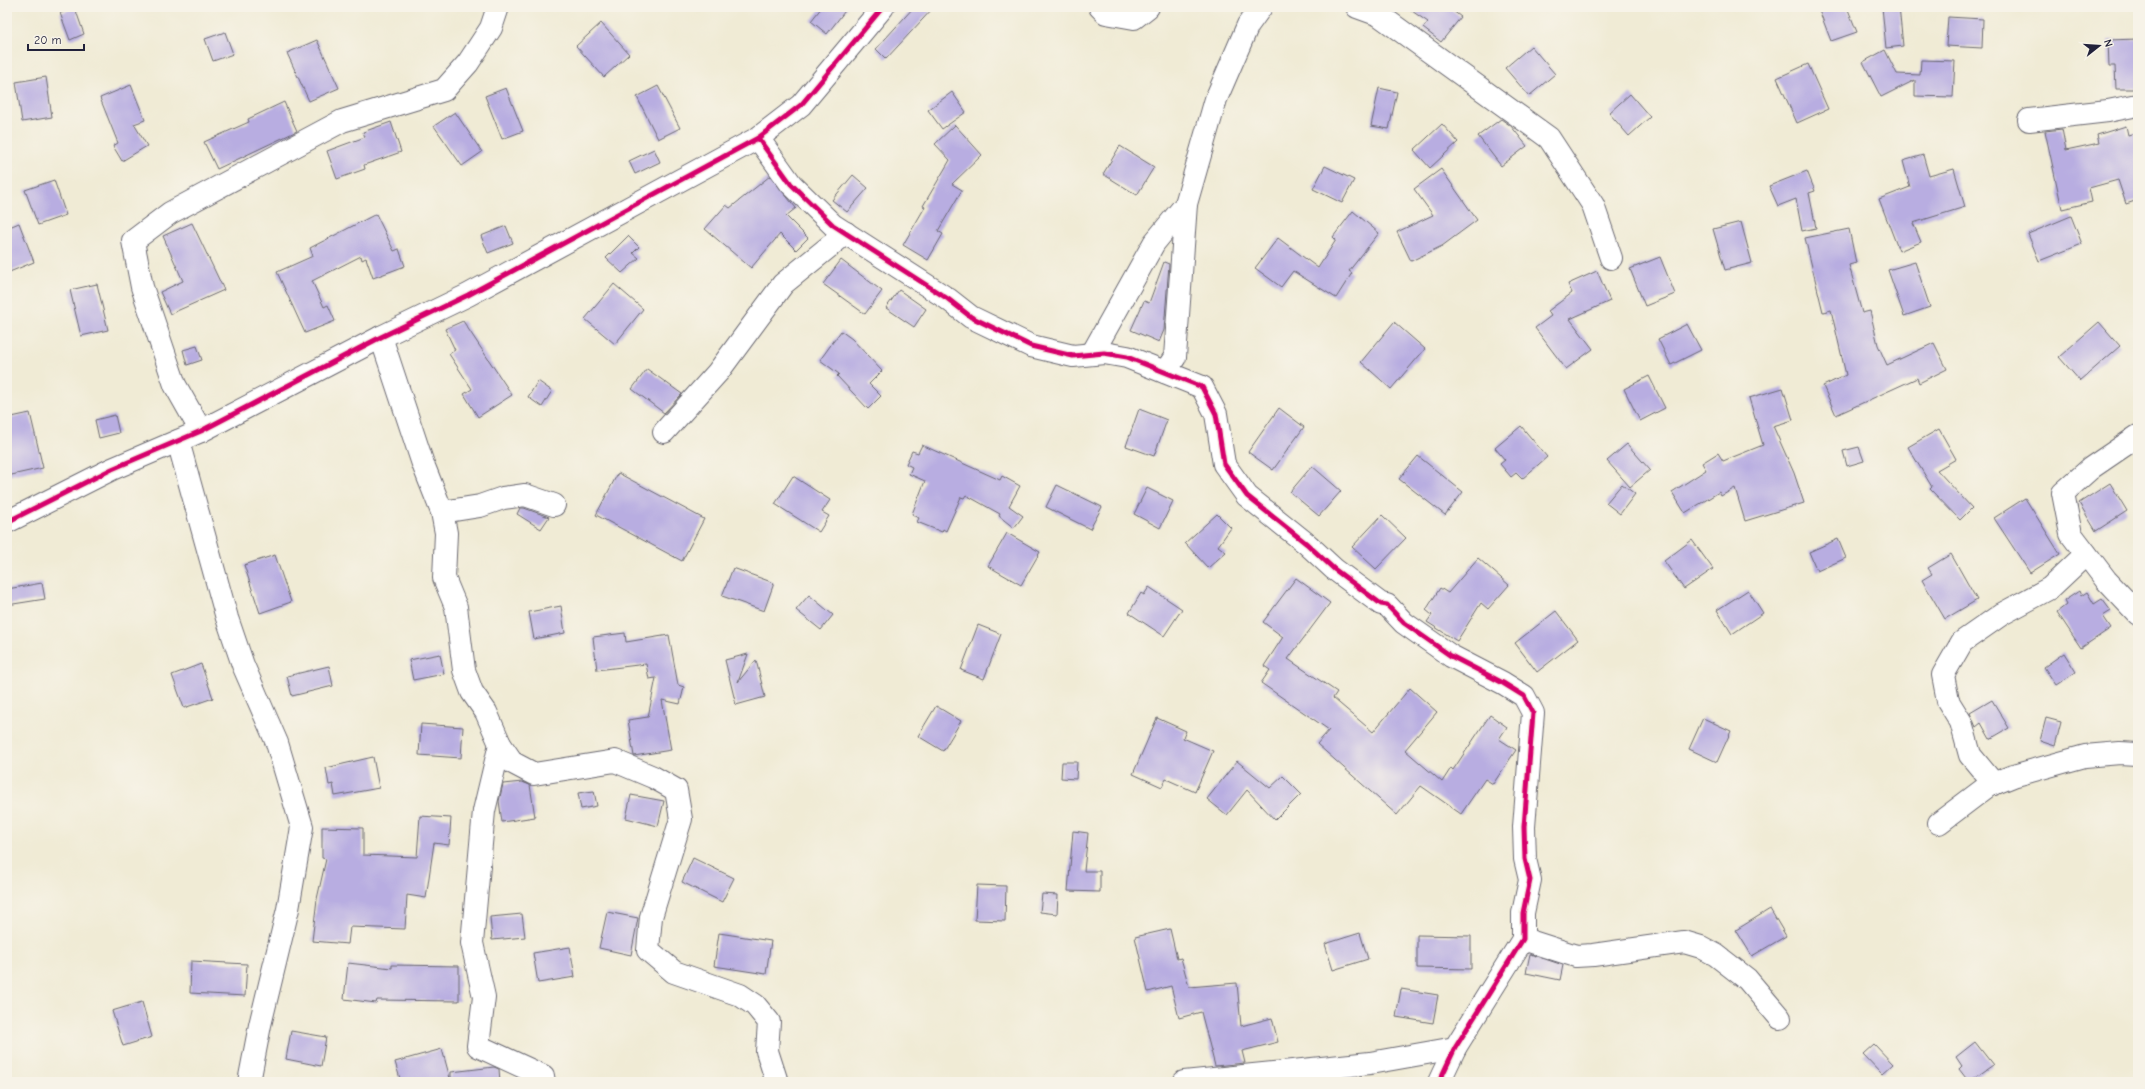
<svg xmlns="http://www.w3.org/2000/svg" width="2145" height="1089" font-family="'Comic Neue',sans-serif">
<style>
.building{fill:#b8ade1}
.lines{fill:none;stroke-linecap:round;stroke-linejoin:round}
.minor-casing{stroke:#6a6871;stroke-width:24}
.minor{stroke:#fff;stroke-width:22}
.cycleway-casing{stroke:#f7f3e8;stroke-width:8}
.cycleway{stroke:#d6006c;stroke-width:5}
</style>
<rect width="100%" height="100%" fill="#f7f3e8"/>
<filter id="ink" filterUnits="userSpaceOnUse"><feTurbulence type="fractalNoise" baseFrequency=".025" numOctaves="2"/><feDisplacementMap in="SourceGraphic" scale="8" xChannelSelector="R" yChannelSelector="G"/><feConvolveMatrix kernelMatrix="1 2 1 2 8 2 1 2 1" color-interpolation-filters="sRGB"/></filter>
<filter id="wash" filterUnits="userSpaceOnUse"><feTurbulence type="fractalNoise" baseFrequency=".012" numOctaves="4" result="noise"/><feDisplacementMap in="SourceGraphic" scale="16" xChannelSelector="R" yChannelSelector="G"/><feGaussianBlur stdDeviation="0.9" result="paint"/><feColorMatrix in="noise" values="0 0 0 0 0 0 0 0 0 0 0 0 0 0 0 0 0 1.4 0 .05"/><feComposite in="paint" operator="in"/></filter>
<g filter="url(#wash)">
<rect width="100%" height="100%" fill="#f0ebd5"/>
<g id="blocks">
<!-- building -->
<g class="building">
<path d="M822,7H848L827,34L811,21Z"/>
<path d="M914,7H934L886,59L876,49Z"/>
<path d="M1406,7H1448L1461,17L1441,42L1423,28L1428,22Z"/>
<path d="M1818,7H1847L1857,32L1831,41Z"/>
<path d="M1882,7H1899L1903,46L1886,48Z"/>
<path d="M75,8L84,34L70,40L60,13Z"/>
<path d="M1948,17L1983,19L1982,48L1946,46Z"/>
<path d="M601,23L629,54L604,77L576,46Z"/>
<path d="M225,32L233,54L213,61L205,39Z"/>
<path d="M2138,39V89H2116L2115,66H2109L2108,40Z"/>
<path d="M317,40L339,88L309,101L287,53Z"/>
<path d="M1531,46L1555,74L1529,96L1505,68Z"/>
<path d="M1885,50L1897,74L1920,75L1921,60L1955,61L1953,97L1915,96V80L1881,97L1863,62Z"/>
<path d="M1808,64L1828,109L1797,123L1777,78Z"/>
<path d="M46,77L52,117L22,122L16,82Z"/>
<path d="M131,85L145,120L134,124L147,146L122,161L113,146L118,143L100,98Z"/>
<path d="M658,86L680,128L658,139L637,97Z"/>
<path d="M506,88L523,131L502,139L485,96Z"/>
<path d="M1379,88L1397,92L1389,129L1371,126Z"/>
<path d="M952,92L966,112L942,129L928,110Z"/>
<path d="M1630,94L1650,117L1629,136L1609,113Z"/>
<path d="M284,102L297,131L217,169L204,142L249,122L248,119Z"/>
<path d="M455,112L482,152L462,166L434,126Z"/>
<path d="M1501,119L1511,126L1527,146L1501,166L1478,136Z"/>
<path d="M391,122L401,152L364,165L365,169L337,179L327,151L365,137L363,132Z"/>
<path d="M1442,124L1458,142L1430,168L1414,150Z"/>
<path d="M955,125L982,155L952,184L962,190L938,231L943,234L928,260L903,245L925,207L923,206L950,160L935,144Z"/>
<path d="M2126,126L2128,135L2138,132V200L2126,204L2118,180L2089,188L2092,202L2062,209L2045,131L2062,129L2066,150L2099,143L2097,135Z"/>
<path d="M1120,146L1154,167L1137,195L1103,174Z"/>
<path d="M654,149L660,162L635,174L629,161Z"/>
<path d="M1923,155L1929,176L1954,169L1965,207L1913,223L1921,242L1899,251L1879,199L1910,187L1903,161Z"/>
<path d="M1325,166L1354,180L1342,203L1313,189Z"/>
<path d="M1441,169L1477,220L1442,246L1411,261L1397,232L1433,215L1414,189Z"/>
<path d="M1807,171L1815,191L1809,193L1816,228L1802,231L1796,199L1778,206L1769,186Z"/>
<path d="M853,175L868,188L847,212L832,200Z"/>
<path d="M770,176L796,208L786,216L808,238L796,250L780,234L751,268L705,229L726,205L730,208Z"/>
<path d="M54,180L66,215L38,225L25,190Z"/>
<path d="M1353,211L1379,233L1349,271L1352,273L1336,298L1293,271L1281,287L1255,268L1278,238L1318,268L1336,240L1333,237Z"/>
<path d="M376,214L394,251L399,249L405,266L373,278L366,258L362,260L361,256L312,281L324,307L328,305L335,321L305,333L277,272L313,256L310,248Z"/>
<path d="M2071,216L2082,244L2039,261L2028,234Z"/>
<path d="M1741,222L1752,263L1725,270L1713,229Z"/>
<path d="M19,223L34,262L7,273V228Z"/>
<path d="M192,223L224,290L170,314L160,292L183,281L163,236Z"/>
<path d="M506,226L513,243L488,253L481,236Z"/>
<path d="M1849,229L1856,263L1849,265L1862,313L1870,311L1878,345L1887,365L1934,343L1947,369L1919,383L1917,378L1836,415L1823,386L1846,375L1831,310L1823,312L1805,238Z"/>
<path d="M628,236L639,247L633,253L639,258L622,273L606,258Z"/>
<path d="M1660,257L1675,294L1645,306L1630,269Z"/>
<path d="M841,260L882,291L865,314L823,284Z"/>
<path d="M1164,262L1169,264L1164,330L1159,342L1131,330L1144,301L1149,303Z"/>
<path d="M1915,262L1930,307L1904,316L1888,270Z"/>
<path d="M1597,271L1610,301L1570,319L1593,349L1566,369L1535,328L1551,316L1548,311L1572,293L1568,284Z"/>
<path d="M97,284L108,330L81,336L70,290Z"/>
<path d="M614,284L643,309L615,344L585,319Z"/>
<path d="M899,290L926,309L914,327L886,308Z"/>
<path d="M463,321L512,395L478,417L464,394L472,389L449,354L455,350L445,329Z"/>
<path d="M1394,322L1425,349L1391,389L1361,362Z"/>
<path d="M2099,322L2120,346L2080,381L2059,357Z"/>
<path d="M1687,324L1701,350L1671,365L1658,339Z"/>
<path d="M841,331L852,339L882,371L869,384L881,396L868,409L837,376L839,374L820,360Z"/>
<path d="M197,346L202,360L187,365L183,350Z"/>
<path d="M647,369L682,394L664,413L632,389Z"/>
<path d="M1649,376L1665,408L1640,421L1624,389Z"/>
<path d="M538,381L552,391L542,407L528,397Z"/>
<path d="M1783,388L1793,420L1773,426L1794,473L1804,503L1745,521L1735,488L1721,496L1719,492L1685,513L1672,492L1706,470L1702,463L1718,453L1723,461L1763,445L1749,398Z"/>
<path d="M1279,408L1304,427L1273,470L1248,452Z"/>
<path d="M1139,409L1167,420L1154,456L1126,446Z"/>
<path d="M30,413L43,468L7,476V418Z"/>
<path d="M115,415L119,433L99,438L95,420Z"/>
<path d="M1521,426L1547,457L1522,479L1516,473L1511,477L1500,464L1505,460L1495,448Z"/>
<path d="M1939,429L1956,459L1937,470L1972,508L1960,520L1930,489L1932,487L1908,447Z"/>
<path d="M1627,444L1650,470L1630,487L1607,461Z"/>
<path d="M922,445L1000,480L1002,476L1020,486L1009,506L1023,516L1014,528L999,516L1000,514L966,495L964,498L961,497L946,531L943,529L942,532L917,522L919,518L912,514L925,481L909,474L912,467L906,464L912,451L918,453Z"/>
<path d="M1859,447L1864,461L1847,466L1843,451Z"/>
<path d="M1418,456L1463,492L1445,515L1399,479Z"/>
<path d="M1312,466L1341,491L1319,516L1290,492Z"/>
<path d="M618,473L704,519L682,561L596,515Z"/>
<path d="M793,476L830,500L822,512L829,516L819,532L775,504Z"/>
<path d="M2110,483L2127,511L2096,531L2079,503Z"/>
<path d="M1622,484L1635,494L1620,514L1606,503Z"/>
<path d="M1057,485L1102,507L1090,529L1046,507Z"/>
<path d="M1147,488L1173,501L1160,528L1134,514Z"/>
<path d="M2025,498L2060,554L2030,573L1994,518Z"/>
<path d="M520,508H524L549,517L541,529L517,514Z"/>
<path d="M1217,514L1231,528L1218,546L1226,552L1208,568L1185,543Z"/>
<path d="M1382,515L1406,538L1376,569L1352,547Z"/>
<path d="M1007,533L1040,552L1021,585L988,566Z"/>
<path d="M1838,539L1846,558L1817,571L1809,552Z"/>
<path d="M1692,540L1713,569L1684,589L1664,561Z"/>
<path d="M1951,554L1977,600L1945,619L1922,580L1932,574L1928,568Z"/>
<path d="M275,555L291,602L260,613L244,565Z"/>
<path d="M1478,558L1509,585L1488,609L1481,603L1457,641L1427,622L1432,615L1426,610L1440,588L1448,593Z"/>
<path d="M733,568L774,583L764,611L722,596Z"/>
<path d="M1296,578L1330,603L1288,659L1337,692L1333,698L1373,732L1410,688L1437,712L1405,750L1442,782L1451,768L1453,770L1490,715L1507,727L1499,739L1516,750L1493,784L1485,779L1461,814L1421,786L1397,815L1317,744L1329,730L1261,683L1270,670L1264,666L1283,637L1263,622Z"/>
<path d="M42,583L45,599L7,605V589Z"/>
<path d="M1149,587L1182,609L1164,636L1129,613L1141,593L1144,595Z"/>
<path d="M1748,590L1763,613L1732,634L1717,610Z"/>
<path d="M2079,591L2081,596L2087,592L2094,604L2102,599L2111,611L2103,616L2111,628L2081,648L2057,612L2066,605L2064,601Z"/>
<path d="M809,595L833,615L821,630L796,610Z"/>
<path d="M561,606L565,633L534,639L529,612Z"/>
<path d="M1556,611L1578,640L1537,672L1515,643Z"/>
<path d="M978,625L1001,634L984,679L961,670Z"/>
<path d="M625,633L626,642L669,635L678,685L684,687L680,704L662,700L671,750L634,756L628,720L648,717L656,678L649,679L646,664L597,670L593,637Z"/>
<path d="M2064,653L2076,672L2056,685L2044,667Z"/>
<path d="M440,654L444,674L413,680L409,660Z"/>
<path d="M748,654L738,682L756,660L765,697L736,705L725,660Z"/>
<path d="M201,664L213,698L184,708L172,675Z"/>
<path d="M329,666L333,686L292,696L287,676Z"/>
<path d="M1992,700L2009,728L1990,739L1981,723L1976,727L1970,713Z"/>
<path d="M936,706L961,721L943,751L918,736Z"/>
<path d="M1157,718L1186,731L1183,738L1213,751L1195,792L1166,779L1162,787L1133,774Z"/>
<path d="M1703,718L1731,731L1717,762L1689,749Z"/>
<path d="M2046,718L2061,722L2055,746L2040,741Z"/>
<path d="M421,724L463,727L461,758L419,755Z"/>
<path d="M373,757L379,788L335,796L333,784L329,785L326,768Z"/>
<path d="M1237,761L1270,788L1283,776L1301,794L1275,820L1247,790L1227,815L1207,799Z"/>
<path d="M1062,762H1077L1076,779L1061,778Z"/>
<path d="M522,782L530,785L535,817L502,822L499,801L503,784Z"/>
<path d="M594,791L597,806L581,809L578,793Z"/>
<path d="M631,795L664,801L658,826L626,818Z"/>
<path d="M420,816L451,818L449,845L434,843L426,898L407,895L405,929L350,927L348,944L312,941L317,899L326,859L322,858V827L363,828V855L417,857Z"/>
<path d="M1073,831L1088,833L1084,871H1100V892L1068,891Z"/>
<path d="M693,858L734,878L722,902L682,882Z"/>
<path d="M977,885L1006,886L1005,921L975,920Z"/>
<path d="M1042,894L1058,895L1057,914L1040,912Z"/>
<path d="M1770,909L1786,936L1752,956L1736,930Z"/>
<path d="M607,912L638,918L631,955L599,948Z"/>
<path d="M522,914L525,937L492,940L490,917Z"/>
<path d="M1170,929L1177,959L1181,958L1189,987L1237,983L1241,1026L1272,1018L1278,1042L1242,1051L1245,1063L1215,1066L1201,1012L1179,1018L1171,986L1148,992L1135,937Z"/>
<path d="M719,933L771,941L766,974L714,966Z"/>
<path d="M1360,933L1368,959L1333,970L1325,944Z"/>
<path d="M1417,935L1471,936V969L1417,968Z"/>
<path d="M570,947L575,977L538,983L533,953Z"/>
<path d="M1530,954L1563,965L1560,980L1526,973Z"/>
<path d="M191,961L247,964L245,996L190,993Z"/>
<path d="M348,963L392,968V965L459,966V1001L377,1000L376,1003L344,999Z"/>
<path d="M1401,989L1438,995L1433,1023L1396,1017Z"/>
<path d="M142,1002L152,1037L123,1046L112,1011Z"/>
<path d="M291,1031L326,1037L321,1066L286,1059Z"/>
<path d="M1975,1042L1993,1065L1969,1082L1959,1069L1962,1066L1956,1057Z"/>
<path d="M1874,1044L1893,1064L1882,1074L1863,1054Z"/>
<path d="M442,1049L451,1082H401L395,1062Z"/>
<path d="M494,1067L499,1069L500,1082H451V1072Z"/>
</g>
</g>
</g>
<g filter="url(#ink)">
<use href="#blocks" fill-opacity="0" stroke="#6a6871" stroke-width="1"/>
<g class="lines">
<defs>
<g id="minor">
<path d="M1100,7L1106,13L1134,18L1148,7"/>
<path d="M1357,7L1379,15L1549,138L1593,205L1611,258"/>
<path d="M2029,120L2108,111L2138,105"/>
<path d="M758,138L791,184L833,225L948,299L971,317L1031,346L1073,356L1104,353L1127,357L1202,387L1216,414L1224,464L1247,496L1307,544L1334,569L1381,604L1387,605L1404,623L1451,656L1503,683L1524,696L1533,713L1524,827L1525,859L1530,880L1523,913V939L1455,1048L1439,1082"/>
<path d="M381,337L423,464L442,512L446,533L444,578L456,607L464,670L472,692L486,712L500,744L513,763L534,774L615,761L653,777L676,790L681,819L651,917L648,950L674,972L740,995L755,1005L769,1022L767,1051L776,1079"/>
<path d="M1092,354L1154,243L1186,204"/>
<path d="M1165,372L1175,357L1186,204L1216,99L1248,25L1261,7"/>
<path d="M201,431L175,385L142,287L133,241L170,213L342,121L444,90L468,63L491,28L498,7"/>
<path d="M664,432L718,372L783,284L846,233"/>
<path d="M2138,436L2091,468L2063,493L2071,534L2106,580L2138,614"/>
<path d="M178,441L227,618L243,665L277,743L302,827L288,909L260,1025L249,1082"/>
<path d="M442,512L480,506L503,498L525,495L554,505"/>
<path d="M7,522L112,469L201,431L381,337L468,295L758,138L801,105L883,7"/>
<path d="M500,744L484,811L472,943L484,997L478,1046L543,1076L544,1082"/>
<path d="M1994,784L1970,755L1961,722L1948,701L1943,675L1962,642L2002,614L2050,588L2086,554"/>
<path d="M1939,823L1988,786L2013,776L2085,756L2120,753L2138,754"/>
<path d="M1523,939L1576,956L1593,955L1684,942L1701,947L1716,955L1747,979L1780,1018"/>
<path d="M1184,1082L1370,1063L1455,1048"/>
</g>
</defs>
<!-- minor casing -->
<use href="#minor" class="minor-casing"/>
<!-- minor -->
<use href="#minor" class="minor"/>
<defs>
<g id="cycleway">
<path d="M758,138L791,184L833,225L948,299L971,317L1031,346L1073,356L1104,353L1127,357L1202,387L1216,414L1224,464L1247,496L1307,544L1334,569L1381,604L1387,605L1404,623L1451,656L1503,683L1524,696L1533,713L1524,827L1525,859L1530,880L1523,913V939L1455,1048L1439,1082"/>
<path d="M7,522L112,469L201,431L381,337L468,295L758,138L801,105L883,7"/>
</g>
</defs>
<!-- cycleway casing -->
<use href="#cycleway" class="cycleway-casing"/>
<!-- cycleway -->
<use href="#cycleway" class="cycleway"/>
</g>
</g>
<!-- margin -->
<rect width="2145" height="1089" fill="none" stroke="#f7f3e8" stroke-width="24"/>
<!-- north arrow -->
<g transform="translate(2099 46) rotate(73)" stroke="#f7f3e8" stroke-width="3" paint-order="stroke">
<path d="M0-3L7 15L0 10L-7 15Z" fill="#22223b"/>
<text y="-6" font-size="11" font-weight="bold" text-anchor="middle" fill="#22223b">N</text>
</g>
<!-- scale -->
<path d="M28 44v6h56v-6" fill="none" stroke="#22223b" stroke-width="2"/>
<text x="34" y="44" font-size="12" fill="#22223b" stroke="#f7f3e8" stroke-width="3" paint-order="stroke">20 m</text>
</svg>
